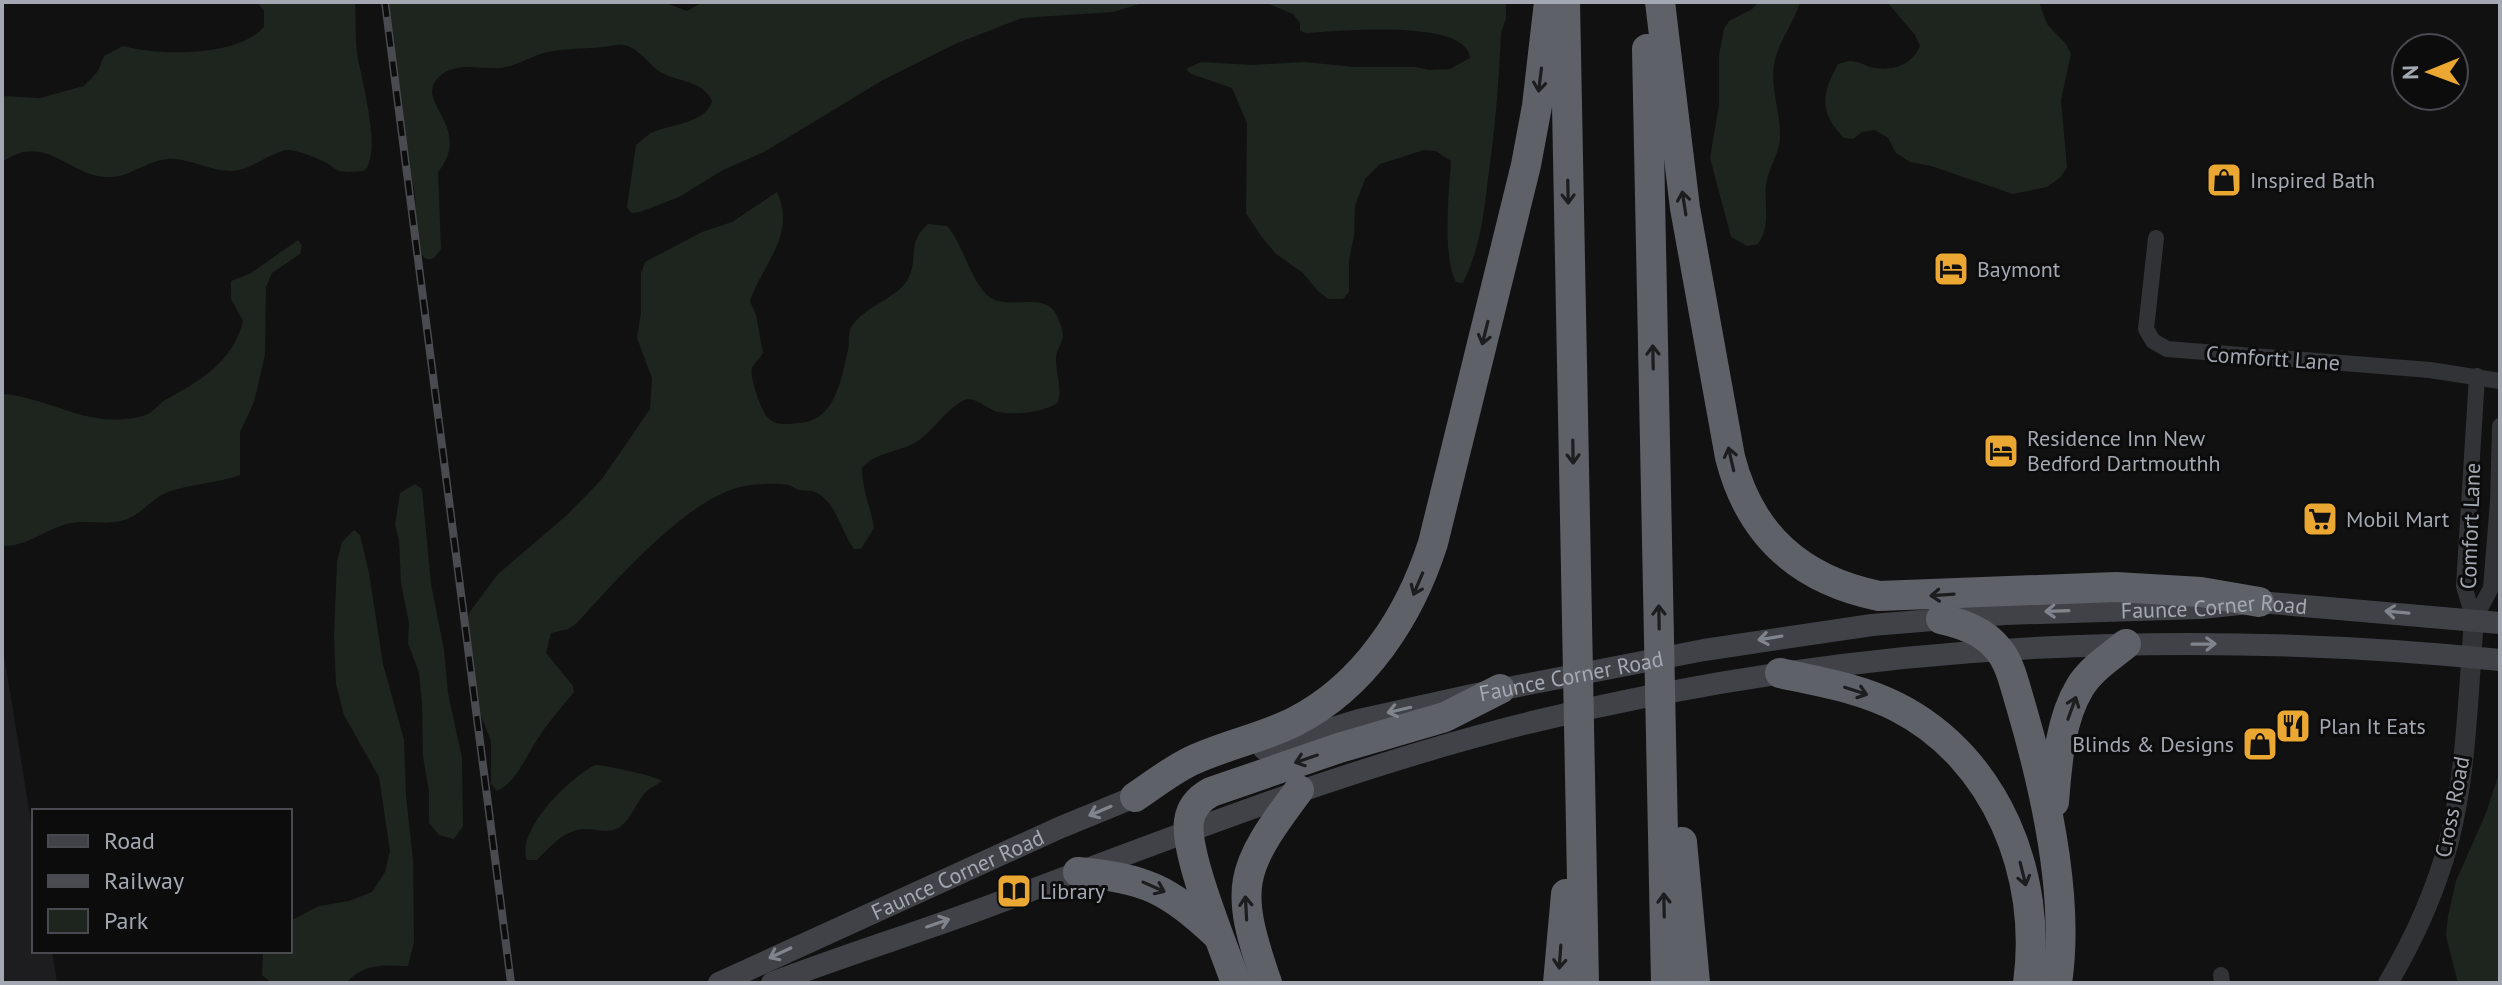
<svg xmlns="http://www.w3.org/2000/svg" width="2502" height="985" font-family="'PT Sans',sans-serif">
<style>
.built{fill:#1d1d1f}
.green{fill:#1d251e}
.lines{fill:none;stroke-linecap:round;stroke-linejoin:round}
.minor{stroke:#323337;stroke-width:16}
.tertiary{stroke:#323337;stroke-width:20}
.secondary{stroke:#404247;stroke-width:22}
.motorway{stroke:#5e6168;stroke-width:30}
.rail-casing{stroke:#494b50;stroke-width:8}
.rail{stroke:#0c0c0d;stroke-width:5;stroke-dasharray:15;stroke-linecap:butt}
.oneway{stroke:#1c1d1f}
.oneway2{stroke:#80848d}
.labels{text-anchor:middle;stroke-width:6;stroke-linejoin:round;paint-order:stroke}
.poi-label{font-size:22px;fill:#a3a8b2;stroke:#0c0c0d;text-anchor:start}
.street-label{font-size:22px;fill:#a3a8b2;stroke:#0c0c0d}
</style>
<rect width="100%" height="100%" fill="#111112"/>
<!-- built -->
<path class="built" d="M2,643L34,840V951H52L57,983H2Z"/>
<!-- green -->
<g class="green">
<path d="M257,2H355C356,19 355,36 357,53C361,79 383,153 364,171C357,171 346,173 340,171C336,170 333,167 330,165C319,158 302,152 290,150C277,149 254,167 239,170C213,175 192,157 167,159C140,162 128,182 98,176C62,168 42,134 2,162V96L40,98L84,86L98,71L104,56L123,46C157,56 239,57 264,27V11Z"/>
<path d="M381,2H663L687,11L703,2H1146L1113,12L1022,18L955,44L883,80L764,152L723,170L679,197L640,212L631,213L627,207L636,145C640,142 646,136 651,133C669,124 706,124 712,101C704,82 682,82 666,75C651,69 643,51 627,46C619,43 611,46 603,47C584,49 567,48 548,52C533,55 519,65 502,68C481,70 455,60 438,78C414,103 474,127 438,172L441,249C437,254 434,261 427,259C413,255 416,208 415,195C414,185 410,175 407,165C404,151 398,125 397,111C394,70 397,42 381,2Z"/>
<path d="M1264,2H1506V18L1501,33C1499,77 1496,120 1490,163C1484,207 1483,242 1463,283L1456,282C1442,255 1449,193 1451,161L1436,151L1424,150L1380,164L1365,179L1355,206L1354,236L1349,260V292L1343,299H1328L1317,290L1303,273L1276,254L1261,236L1246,213L1247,123L1232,88L1191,74L1186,69L1201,62L1252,65L1305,62L1354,67H1416L1429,70L1450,69L1470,58C1468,18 1336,31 1306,33L1300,31V23L1293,14Z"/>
<path d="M1759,2H1800C1794,23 1778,42 1774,64C1770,89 1781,113 1780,138C1779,155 1768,168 1766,185C1764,205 1771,226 1758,244L1747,246L1731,237L1710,158L1719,105V55L1724,29L1729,21L1752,9Z"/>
<path d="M1887,2H2039L2047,24L2066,44L2071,54L2061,100L2067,167L2061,177L2047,187L2013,194L1931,166L1910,162L1896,153L1888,138L1875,130L1862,132L1853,139L1844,138C1818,112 1822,93 1838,64C1843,63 1847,61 1851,61C1858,61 1864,65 1870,67C1890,72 1912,66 1920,46L1915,35Z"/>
<path d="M777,192C797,235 762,264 750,301L756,315L763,353C760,358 754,364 752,368C749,376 762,414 769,419C777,426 787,424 798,423C836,422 841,378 848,350C850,342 847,334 852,326C865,306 899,297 908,279C919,258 906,243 928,224L947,226C965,247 968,276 987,295C1007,314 1046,287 1058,318C1060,324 1063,330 1063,336C1062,344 1056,350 1056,359C1056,374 1062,388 1058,402C1044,413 1015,415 998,412C989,410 979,400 970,399C955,399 934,429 922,438C904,453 877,450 862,468C862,490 871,508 874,528L861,549H854C841,532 838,505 817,493C813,490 805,491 799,490C795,489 792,486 788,485C778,483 762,484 751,485C692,491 615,582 576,624L568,629L551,633L546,653L573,686L574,692C562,707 549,721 539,737C526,755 518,781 497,791L491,784V741L469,686L465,632L469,613L498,574L567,515L602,479L650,409L652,378L637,338L641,313V273L645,262L702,232L732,222Z"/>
<path d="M298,240L302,245L300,254L272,273L266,287L265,355L254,402L240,432V475C217,483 191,484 168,492C150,499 140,517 121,521C105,525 88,520 71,523C46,528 28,547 2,546V394C37,396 68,415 103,419C117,420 139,420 151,412C156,409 160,403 165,400C200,381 233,362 243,321L231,299V281L251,273Z"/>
<path d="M415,484L422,489L431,584L444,650L448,693L462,758L463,826L454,839L439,835L429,823V791L423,757L422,702L419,673L408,643L409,623L401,583L399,540L395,525L400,493Z"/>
<path d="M354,530L360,535L369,573L383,664L404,740L406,796L413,860L414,942L408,966C383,965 364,963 346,983H272L262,975L263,953L290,951V921L319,906L349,901L372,892L385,872L390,851L379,777L344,715L336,684L334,637L337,561L342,542Z"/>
<path d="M595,765C605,765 656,776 662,781C657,785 650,788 646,792C636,802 632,818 620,827C608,835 596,828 583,829C563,831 550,847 537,860H527C516,829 570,778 595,765Z"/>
<path d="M2500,771V983H2458L2446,936L2448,916L2456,881L2486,813Z"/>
</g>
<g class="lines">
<!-- minor -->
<g class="minor">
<path d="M2156,238L2146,329L2153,341L2167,349L2430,370L2500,381"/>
<path d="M2474,620L2464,586L2477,376"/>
<path d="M2474,620L2491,588L2498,502L2500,426"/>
<path d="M2221,975L2222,983"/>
</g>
<!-- tertiary -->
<path class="tertiary" d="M2388,983C2414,939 2436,890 2449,841C2467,770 2468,693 2474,620"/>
<!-- secondary -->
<g class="secondary">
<path id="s1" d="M1264,749L1359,720L1472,695L1704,650L1872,625L2005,614L2201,608L2259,602L2500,623"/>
<path id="s2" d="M719,983L1059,828L1149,791"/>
<path d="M772,983C847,954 924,931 1000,902C1176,836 1349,767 1532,722C1849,644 2176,627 2500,660"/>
</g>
<!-- motorway -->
<g class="motorway">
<path d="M1565,2L1584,983"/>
<path d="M1660,2L1685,208L1730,457C1750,536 1801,580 1879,596L2116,587L2201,592L2259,602"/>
<path d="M1647,49L1666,983"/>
<path d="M1941,619C1963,624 1984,631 1999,650C2011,665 2015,687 2021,706C2045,788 2070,898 2057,983"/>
<path d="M1780,673C1820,682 1860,688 1897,707C1997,758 2043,876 2028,983"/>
<path d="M1135,797C1153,785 1172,770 1191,761C1225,745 1262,738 1294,722C1365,686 1410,615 1433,543L1526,165L1537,106L1549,2"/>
<path d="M2054,802C2057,764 2060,720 2080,687C2091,669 2110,657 2126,644"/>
<path d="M1682,842L1695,983"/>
<path d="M1078,872C1144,878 1169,889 1217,935"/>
<path d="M1236,983C1224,948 1184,853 1189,821C1191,807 1200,798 1211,792L1339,748L1445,717L1500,689"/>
<path d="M1267,983C1234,887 1238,871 1299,790"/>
<path d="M1558,983L1566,894"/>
</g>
<defs>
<path id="rail" d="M385,2L511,983"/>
</defs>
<!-- rail casing -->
<use href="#rail" class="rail-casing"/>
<!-- rail -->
<use href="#rail" class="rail"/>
</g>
<!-- one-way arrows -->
<defs><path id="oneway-shaft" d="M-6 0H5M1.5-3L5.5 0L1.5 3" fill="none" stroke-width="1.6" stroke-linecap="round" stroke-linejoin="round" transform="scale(2)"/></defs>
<g class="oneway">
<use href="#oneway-shaft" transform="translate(1540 80) rotate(97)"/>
<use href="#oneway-shaft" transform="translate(1568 192) rotate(89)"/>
<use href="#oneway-shaft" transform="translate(1684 203) rotate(-99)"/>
<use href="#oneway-shaft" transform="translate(1485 333) rotate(104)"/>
<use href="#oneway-shaft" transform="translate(1653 357) rotate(-91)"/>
<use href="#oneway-shaft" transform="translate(1573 452) rotate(89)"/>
<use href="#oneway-shaft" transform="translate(1731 459) rotate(-103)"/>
<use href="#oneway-shaft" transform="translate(1418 584) rotate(113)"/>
<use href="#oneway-shaft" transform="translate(1942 595) rotate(176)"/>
<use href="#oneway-shaft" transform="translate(1659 617) rotate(-91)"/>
<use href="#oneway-shaft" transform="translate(1856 691) rotate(18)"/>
<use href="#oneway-shaft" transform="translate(2072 708) rotate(-70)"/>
<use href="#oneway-shaft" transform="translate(1306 759) rotate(161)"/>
<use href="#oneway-shaft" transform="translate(2023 874) rotate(76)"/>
<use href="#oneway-shaft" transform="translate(1154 887) rotate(24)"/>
<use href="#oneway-shaft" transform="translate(1664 905) rotate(-91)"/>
<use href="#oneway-shaft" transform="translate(1246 908) rotate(-93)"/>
<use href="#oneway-shaft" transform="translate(1560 957) rotate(94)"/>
</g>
<g class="oneway2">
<use href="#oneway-shaft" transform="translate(2057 611) rotate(178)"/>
<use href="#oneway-shaft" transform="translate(2397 612) rotate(-175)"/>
<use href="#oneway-shaft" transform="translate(1770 638) rotate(171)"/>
<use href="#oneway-shaft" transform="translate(2204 644) rotate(-1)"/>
<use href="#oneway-shaft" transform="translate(1399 710) rotate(167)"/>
<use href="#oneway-shaft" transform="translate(1100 811) rotate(157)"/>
<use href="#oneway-shaft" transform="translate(938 923) rotate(-19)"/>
<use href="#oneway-shaft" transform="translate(780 953) rotate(155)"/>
</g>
<!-- icons -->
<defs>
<symbol id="shop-square" viewBox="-11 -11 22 22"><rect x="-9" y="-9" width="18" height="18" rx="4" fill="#eaa731" stroke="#0c0c0d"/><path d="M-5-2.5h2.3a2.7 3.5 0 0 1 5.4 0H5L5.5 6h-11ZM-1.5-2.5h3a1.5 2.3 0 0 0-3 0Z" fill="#111"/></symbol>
<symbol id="hotel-square" viewBox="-11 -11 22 22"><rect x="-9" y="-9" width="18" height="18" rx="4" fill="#eaa731" stroke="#0c0c0d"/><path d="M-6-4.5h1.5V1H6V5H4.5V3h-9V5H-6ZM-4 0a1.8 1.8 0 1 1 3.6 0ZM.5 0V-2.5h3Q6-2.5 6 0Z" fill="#111"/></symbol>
<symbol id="supermarket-square" viewBox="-11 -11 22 22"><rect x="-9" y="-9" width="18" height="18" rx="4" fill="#eaa731" stroke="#0c0c0d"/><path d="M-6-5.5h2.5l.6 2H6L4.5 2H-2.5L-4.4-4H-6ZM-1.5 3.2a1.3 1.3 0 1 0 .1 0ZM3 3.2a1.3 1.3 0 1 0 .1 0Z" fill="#111"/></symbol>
<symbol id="restaurant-square" viewBox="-11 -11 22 22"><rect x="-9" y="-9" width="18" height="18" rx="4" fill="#eaa731" stroke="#0c0c0d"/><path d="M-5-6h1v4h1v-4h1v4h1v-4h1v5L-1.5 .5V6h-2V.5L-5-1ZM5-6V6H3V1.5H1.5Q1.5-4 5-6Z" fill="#111"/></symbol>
<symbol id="library-square" viewBox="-11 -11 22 22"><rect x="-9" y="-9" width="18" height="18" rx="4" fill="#eaa731" stroke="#0c0c0d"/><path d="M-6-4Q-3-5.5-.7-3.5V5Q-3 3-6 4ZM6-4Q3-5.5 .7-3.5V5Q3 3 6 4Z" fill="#111"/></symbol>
</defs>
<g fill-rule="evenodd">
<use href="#shop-square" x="2204" y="160" width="40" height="40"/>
<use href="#hotel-square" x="1931" y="249" width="40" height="40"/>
<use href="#hotel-square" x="1981" y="431" width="40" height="40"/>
<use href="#supermarket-square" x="2300" y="499" width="40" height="40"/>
<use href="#restaurant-square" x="2273" y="706" width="40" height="40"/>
<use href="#shop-square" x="2240" y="724" width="40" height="40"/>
<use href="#library-square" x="994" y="871" width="40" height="40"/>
</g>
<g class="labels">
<!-- poi labels -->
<g class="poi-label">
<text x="2250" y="188">Inspired Bath</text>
<text x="1977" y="277">Baymont</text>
<text x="2027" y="446">Residence Inn New<tspan x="2027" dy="25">Bedford Dartmouthh</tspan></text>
<text x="2346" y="527">Mobil Mart</text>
<text x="2319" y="734">Plan It Eats</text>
<text x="2234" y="752" text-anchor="end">Blinds &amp; Designs</text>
<text x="1040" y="899">Library</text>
</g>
<!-- street labels -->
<g class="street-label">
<text transform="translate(2273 358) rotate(4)" y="8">Comfortt Lane</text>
<text transform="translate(2470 526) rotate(-88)" y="8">Comfort Lane</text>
<text dy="8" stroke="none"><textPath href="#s1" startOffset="964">Faunce Corner Road</textPath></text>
<text dy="8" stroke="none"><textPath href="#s1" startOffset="316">Faunce Corner Road</textPath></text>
<text transform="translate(2452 807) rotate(-79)" y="8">Cross Road</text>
<text dy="8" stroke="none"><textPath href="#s2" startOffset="262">Faunce Corner Road</textPath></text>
</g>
</g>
<!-- border -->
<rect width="2502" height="985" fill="none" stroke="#a3a8b2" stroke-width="8"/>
<!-- legend -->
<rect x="32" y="809" width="260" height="144" fill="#0c0c0d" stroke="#484a4f" stroke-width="2"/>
<rect x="48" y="835" width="40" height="12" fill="#404247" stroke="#484a4f" stroke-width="2"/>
<text x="104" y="849" font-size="24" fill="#a3a8b2">Road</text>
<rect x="48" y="875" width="40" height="12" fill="#494b50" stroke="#484a4f" stroke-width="2"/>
<text x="104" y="889" font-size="24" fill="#a3a8b2">Railway</text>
<rect x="48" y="909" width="40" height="24" fill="#1d251e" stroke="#484a4f" stroke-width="2"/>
<text x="104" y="929" font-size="24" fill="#a3a8b2">Park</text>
<!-- north arrow -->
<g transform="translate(2430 72) rotate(269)"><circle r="38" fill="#0c0c0d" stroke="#484a4f" stroke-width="2"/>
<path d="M0-6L14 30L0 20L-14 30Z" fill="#eaa731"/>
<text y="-12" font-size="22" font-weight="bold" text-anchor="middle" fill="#a3a8b2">N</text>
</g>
</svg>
